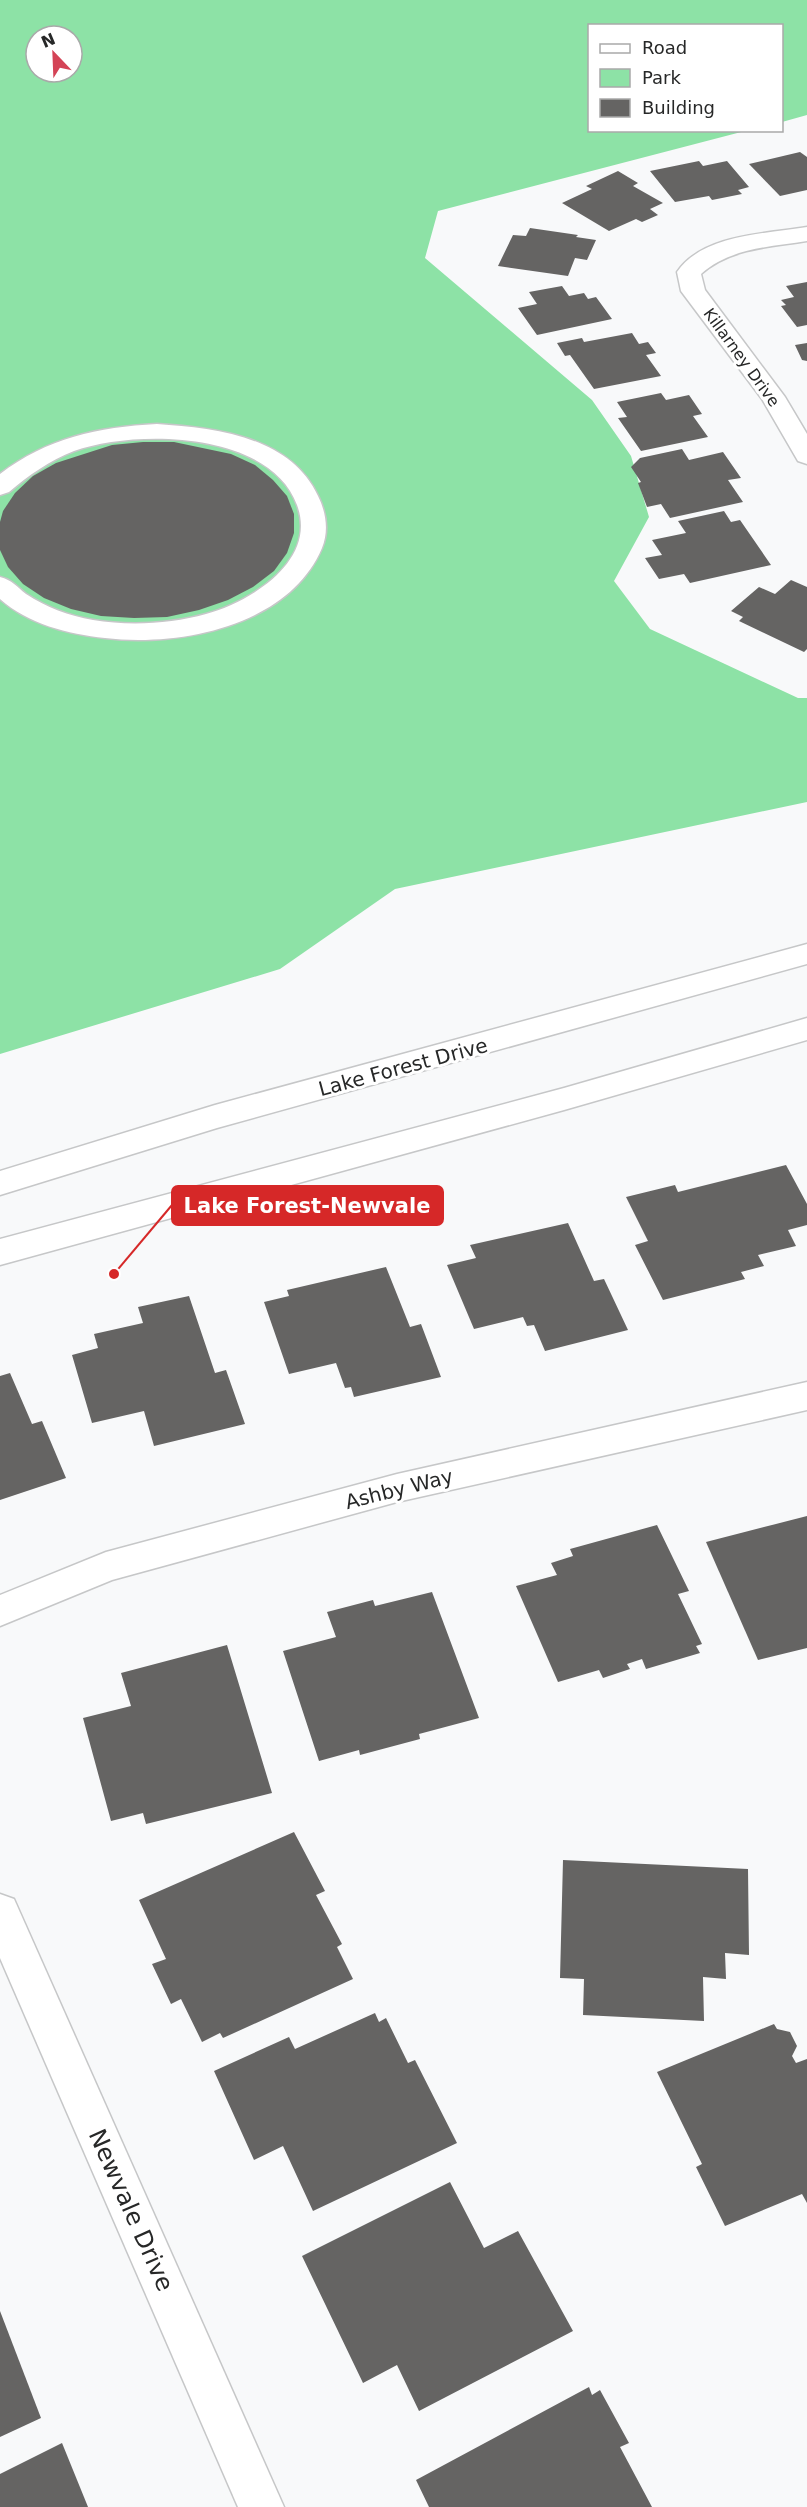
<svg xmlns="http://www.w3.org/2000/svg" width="807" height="2507" font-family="'DejaVu Sans',sans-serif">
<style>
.green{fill:#8de2a6;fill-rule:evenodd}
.building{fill:#656463}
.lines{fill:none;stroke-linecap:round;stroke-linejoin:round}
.lane-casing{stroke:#c6c7c8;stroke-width:3}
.street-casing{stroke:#c6c7c8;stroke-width:3}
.secondary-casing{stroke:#c6c7c8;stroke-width:3}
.primary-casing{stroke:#c6c7c8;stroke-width:3}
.lane{fill:#fff;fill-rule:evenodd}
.street{fill:#fff;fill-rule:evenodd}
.secondary{fill:#fff;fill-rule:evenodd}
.primary{fill:#fff;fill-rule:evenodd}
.labels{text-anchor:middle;stroke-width:6;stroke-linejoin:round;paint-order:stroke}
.far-street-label{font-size:16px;fill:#272828;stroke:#fff}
.street-label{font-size:20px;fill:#272828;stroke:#fff}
.near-street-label{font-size:24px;fill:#272828;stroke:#fff}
.leader{fill:none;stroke:#d62828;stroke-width:2}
.callout-dot{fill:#d62828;stroke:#fff;stroke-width:2}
.callout{fill:#d62828;stroke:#d62828;stroke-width:2}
.callout-label{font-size:21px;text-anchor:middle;font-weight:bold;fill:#fff}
</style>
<rect width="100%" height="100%" fill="#f8f9fa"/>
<!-- green -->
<path class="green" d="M0,0H807V115L782,122V26H590V130L745,131L438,211L425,258L592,400L631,456L649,517L614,581L650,629L798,698H807V802L395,889L280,969L0,1054ZM36,36H72V72H36Z"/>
<!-- building -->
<g class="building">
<path d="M800,152L807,157V190L780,196L749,164Z"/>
<path d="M699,161L703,166L727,161L749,187L738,190L742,194L712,200L709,196L675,202L650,171Z"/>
<path d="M618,171L638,183L633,186L663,203L650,209L658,215L642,222L636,219L609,231L562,203L592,189L586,186Z"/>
<path d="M530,228L578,235L576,237L596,240L587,260L575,258L568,276L498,266L513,235L526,236Z"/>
<path d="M807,282V325L797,327L781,306L786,305L781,300L794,297L786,286Z"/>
<path d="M562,286L569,296L584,293L588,299L596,297L612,319L537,335L518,308L537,304L529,292Z"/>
<path d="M632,333L639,344L648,342L656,353L646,355L661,376L594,389L570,355L565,356L557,343L582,338L584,342Z"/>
<path d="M807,343V361L802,360L795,345Z"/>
<path d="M661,393L666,400L689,395L702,414L693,416L708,437L641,451L618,418L627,417L617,402Z"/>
<path d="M143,442H174L231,454L255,465L273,480L287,496L294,514V533L287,553L274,571L253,587L228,600L199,610L167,617L134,618L101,616L71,609L44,598L23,584L8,567L0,550V522L3,511L15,493L33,476L56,463L112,445Z"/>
<path d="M682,449L689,460L723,452L741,478L728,480L743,502L670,518L661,504L647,507L638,483L641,482L631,467L640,458Z"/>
<path d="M724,511L731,522L740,520L771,565L690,583L684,574L659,579L645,558L662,555L652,540L686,533L678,521Z"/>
<path d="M791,580L807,587V649L804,652L739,621L743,617L731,611L759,587L775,594Z"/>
<path d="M786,1165L807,1204V1225L788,1230L796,1246L758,1255L764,1266L741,1272L745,1279L663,1300L635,1245L648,1241L626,1197L675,1185L678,1192Z"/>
<path d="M568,1223L594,1281L604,1279L628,1330L545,1351L534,1325L527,1326L523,1317L474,1329L447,1265L476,1258L470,1245Z"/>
<path d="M386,1267L410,1327L421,1324L441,1377L354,1397L351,1387L345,1388L336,1363L289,1374L264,1302L289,1296L287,1290Z"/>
<path d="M189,1296L215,1373L226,1370L245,1424L154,1446L144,1411L92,1423L72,1355L98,1348L94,1334L143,1323L138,1307Z"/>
<path d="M10,1373L32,1424L42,1421L66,1478L0,1500V1376Z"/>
<path d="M807,1516V1648L758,1660L706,1542Z"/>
<path d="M657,1525L689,1591L678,1594L702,1644L696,1646L700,1653L646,1669L642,1659L627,1664L630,1669L603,1678L599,1670L558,1682L516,1586L557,1575L551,1563L573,1556L570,1549Z"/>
<path d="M432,1592L479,1718L419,1734L420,1739L360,1755L359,1750L319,1761L283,1651L336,1637L327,1612L373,1600L375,1606Z"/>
<path d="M227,1645L272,1793L146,1824L143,1813L111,1821L83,1718L131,1706L121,1673Z"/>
<path d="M294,1832L325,1891L316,1895L342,1944L337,1947L353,1979L223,2038L220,2033L202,2042L181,1999L171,2004L152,1964L166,1959L139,1900Z"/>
<path d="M563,1860L748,1869L749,1955L725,1953L726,1979L703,1977L704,2021L583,2015L584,1979L560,1978Z"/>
<path d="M375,2013L379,2022L386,2018L408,2063L415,2060L457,2143L313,2211L283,2146L254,2160L214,2071L289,2037L295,2049Z"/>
<path d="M774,2024L777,2029L790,2032L797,2046L792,2056L796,2063L807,2059V2203L802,2194L725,2226L696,2167L702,2164L657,2072Z"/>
<path d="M450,2182L484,2248L518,2231L573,2331L419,2411L397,2365L363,2383L302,2256Z"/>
<path d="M0,2311L41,2418L0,2437Z"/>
<path d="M589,2387L592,2395L600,2390L629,2443L620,2447L652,2507H429L416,2480Z"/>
<path d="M62,2443L88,2507H0V2474Z"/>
</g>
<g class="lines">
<defs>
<path id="lane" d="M157,424C215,428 290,436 318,496C326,512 329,531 322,548C289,626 180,647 105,638C68,634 28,624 0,599V577C12,580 17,587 26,594C46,607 69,616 93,620C129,626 171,624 206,614C250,602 318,561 297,505C270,431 136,429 74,451C50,460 28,476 9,492L0,495V474C47,438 98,427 157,424Z"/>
<g id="street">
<path d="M807,227V241C770,247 730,248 701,274L705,290L785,397L807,434V464L798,461L762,399L681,291L677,272C703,234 766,234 807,227Z"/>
<path d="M807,1382V1410L397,1502L112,1580L0,1626V1595L106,1552L397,1474Z"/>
</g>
<path id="secondary" d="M0,1894L14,1899L284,2507H238L0,1958Z"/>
<g id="primary">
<path d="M807,944V964L217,1128L0,1195V1171L215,1105Z"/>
<path d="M807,1018V1040L564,1110L0,1265V1239L564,1088Z"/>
</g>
</defs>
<!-- lane casing -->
<use href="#lane" class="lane-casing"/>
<!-- street casing -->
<use href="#street" class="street-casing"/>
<!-- secondary casing -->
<use href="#secondary" class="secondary-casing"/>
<!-- primary casing -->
<use href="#primary" class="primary-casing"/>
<!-- lane -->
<use href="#lane" class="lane"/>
<!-- street -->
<use href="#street" class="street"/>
<!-- secondary -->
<use href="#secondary" class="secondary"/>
<!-- primary -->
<use href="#primary" class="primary"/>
</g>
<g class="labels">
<!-- far-street labels -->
<g class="far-street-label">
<text transform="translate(742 357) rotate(54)" y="6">Killarney Drive</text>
</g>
<!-- street labels -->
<g class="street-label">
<text transform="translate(403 1067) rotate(-15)" y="7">Lake Forest Drive</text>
<text transform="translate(399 1489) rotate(-14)" y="7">Ashby Way</text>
</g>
<!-- near-street labels -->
<g class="near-street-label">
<text transform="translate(131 2210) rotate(66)" y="8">Newvale Drive</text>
</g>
</g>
<!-- callouts -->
<path class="leader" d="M114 1274L172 1205"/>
<circle class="callout-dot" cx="114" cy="1274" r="6"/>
<rect class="callout" x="172" y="1186" width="271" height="39" rx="6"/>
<g class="callout-label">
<text x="307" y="1213">Lake Forest-Newvale</text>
</g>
<!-- legend -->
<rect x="588" y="24" width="195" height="108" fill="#ffffff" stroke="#a9a9a9" stroke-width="1.5"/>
<rect x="600" y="44" width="30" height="9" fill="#ffffff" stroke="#a9a9a9" stroke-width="1.5"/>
<text x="642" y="54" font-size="18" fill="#272828">Road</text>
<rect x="600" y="69" width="30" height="18" fill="#8de2a6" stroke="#a9a9a9" stroke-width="1.5"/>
<text x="642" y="84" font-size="18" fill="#272828">Park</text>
<rect x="600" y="99" width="30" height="18" fill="#656463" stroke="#a9a9a9" stroke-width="1.5"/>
<text x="642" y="114" font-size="18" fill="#272828">Building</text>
<!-- north arrow -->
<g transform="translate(54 54) rotate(337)"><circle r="28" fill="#ffffff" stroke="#a9a9a9" stroke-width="1.5"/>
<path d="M0-4.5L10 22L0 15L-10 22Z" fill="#d44356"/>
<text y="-9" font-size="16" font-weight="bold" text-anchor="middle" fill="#272828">N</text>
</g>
</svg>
